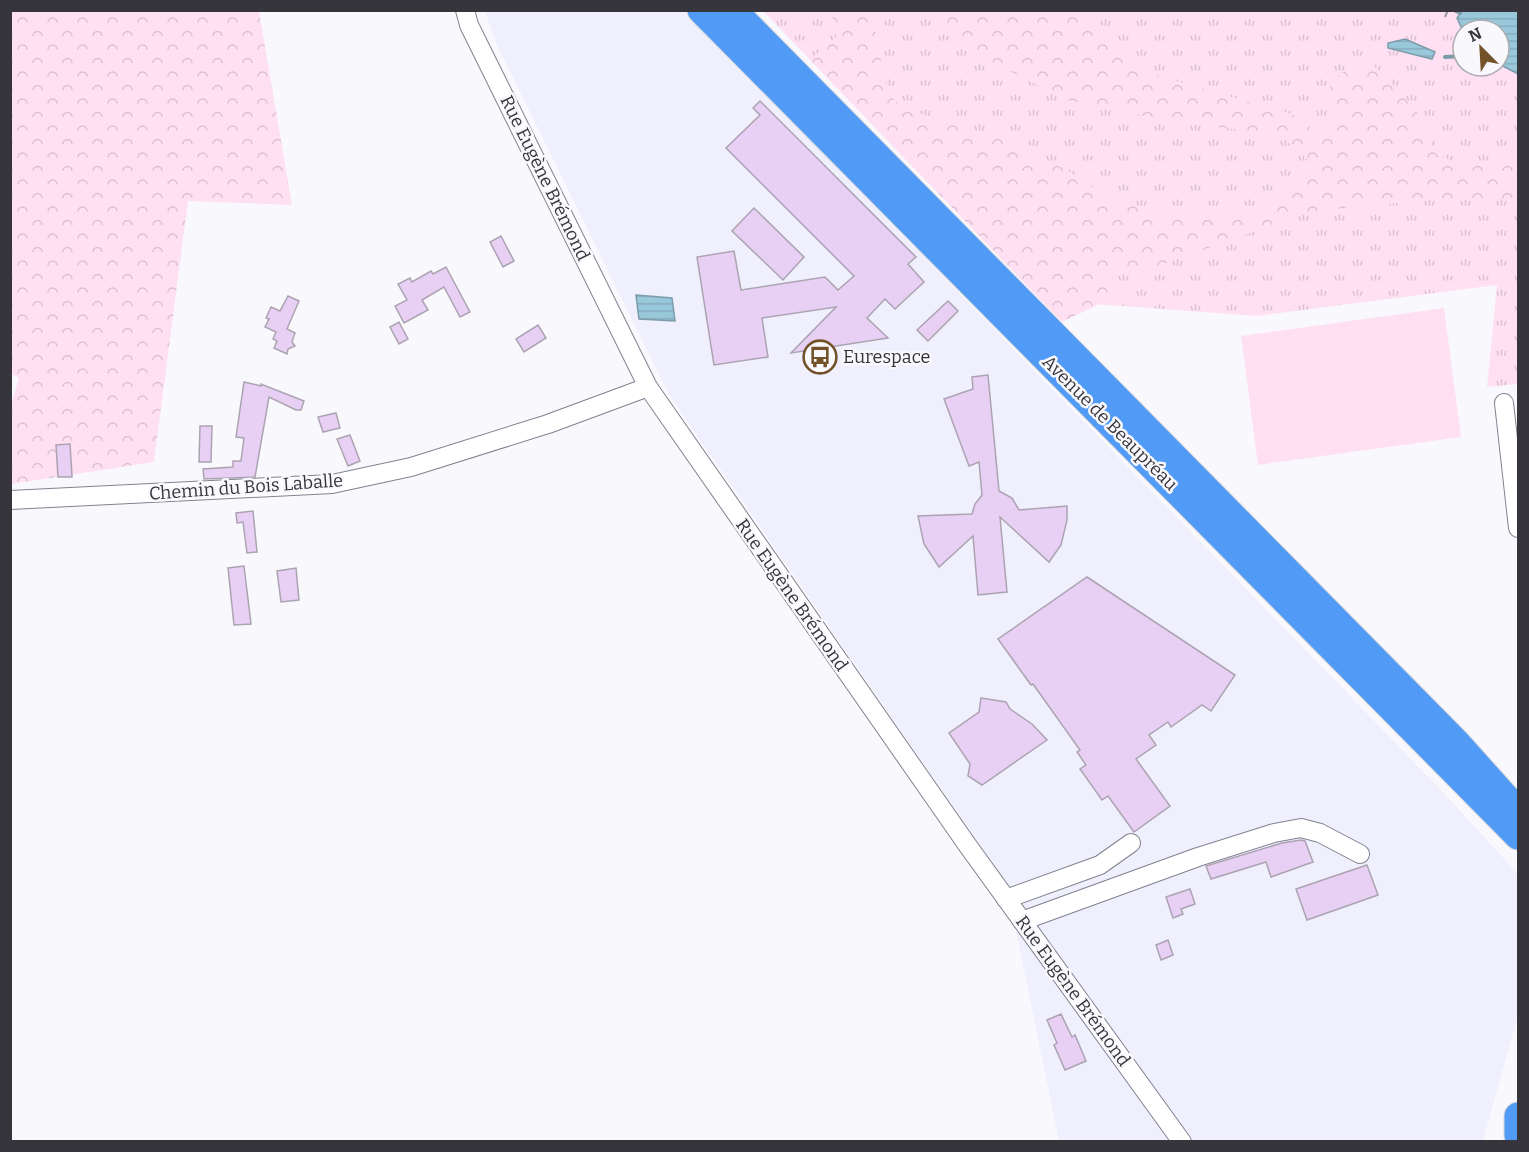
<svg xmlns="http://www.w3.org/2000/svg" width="1529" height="1152" font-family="Bitter,serif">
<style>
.built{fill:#efeffe}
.grass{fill:url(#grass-tufts);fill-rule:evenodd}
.forest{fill:url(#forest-crowns)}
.pitch{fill:#fee0f2}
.water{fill:url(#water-rules);stroke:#7c9cab;stroke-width:1.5}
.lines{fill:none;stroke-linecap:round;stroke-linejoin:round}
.stream{stroke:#7c9cab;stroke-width:4}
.building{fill:#e7d0f4;stroke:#aca3b1;stroke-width:1.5}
.minor-casing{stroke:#818290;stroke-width:20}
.highway-casing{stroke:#d7d7d8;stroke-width:29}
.path{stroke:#98989d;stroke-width:2;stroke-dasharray:6 3;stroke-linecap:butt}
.minor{stroke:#fff;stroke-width:18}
.highway{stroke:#519bf7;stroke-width:27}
.labels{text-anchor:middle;stroke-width:5;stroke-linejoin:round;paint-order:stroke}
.street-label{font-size:18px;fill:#35353b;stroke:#f9f9fd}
.poi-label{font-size:18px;fill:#35353b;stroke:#f9f9fd;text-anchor:start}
</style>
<defs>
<pattern id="grass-tufts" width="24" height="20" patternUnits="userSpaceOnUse" patternTransform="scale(1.5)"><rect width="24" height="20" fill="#fee0f2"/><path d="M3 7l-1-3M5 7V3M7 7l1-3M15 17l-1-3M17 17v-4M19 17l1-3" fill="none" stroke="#dac1d0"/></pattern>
<pattern id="forest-crowns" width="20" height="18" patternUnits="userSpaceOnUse" patternTransform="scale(1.5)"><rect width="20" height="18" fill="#fee0f2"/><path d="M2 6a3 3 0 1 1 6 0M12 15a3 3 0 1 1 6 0" fill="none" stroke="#dac1d0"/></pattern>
<pattern id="water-rules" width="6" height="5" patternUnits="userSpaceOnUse" patternTransform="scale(1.5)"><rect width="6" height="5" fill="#9ac8db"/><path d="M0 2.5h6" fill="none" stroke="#85acbd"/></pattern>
</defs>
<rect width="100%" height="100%" fill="#f9f9fd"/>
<!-- built -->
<path class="built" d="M485,11H686L1442,791L1518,874V1015L1483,1141H1059L1015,926L1025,910L669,395L496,43Z"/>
<!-- grass -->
<path class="grass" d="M763,11H1518V384L1487,387L1497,285L1257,316L1041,300ZM1463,30H1499V66H1463Z"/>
<!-- forest -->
<g class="forest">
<path d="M11,11H259L292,205L188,201L154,462L11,484V405L19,378L10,373Z"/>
<path d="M834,11H868L882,48L880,68L893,99L906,109L995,137L1067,170L1115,203L1180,215H1270L1309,161L1279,134L1180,123L1066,100L959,45L931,11H1079L1159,76L1294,115L1309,127L1323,134L1334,131L1335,119L1328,94L1332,82L1341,73L1371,63L1404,95L1422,119L1435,153L1456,163L1505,162L1518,152V199L1429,200L1316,211L1269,226L1153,268L1122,266L1113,274L1110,299L1062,322L810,60L838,35L832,16Z"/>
</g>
<!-- pitch -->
<path class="pitch" d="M1444,308L1461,437L1258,465L1241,336Z"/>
<!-- water -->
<g class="water">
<path d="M1462,11H1518V74L1499,64V30L1463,31L1457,18Z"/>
<path d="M1405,39L1435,52L1432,59L1388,48V43Z"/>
<path d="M636,295L672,298L675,321L639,319Z"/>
</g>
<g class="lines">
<!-- stream -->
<g class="stream">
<path d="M1454,10L1460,13"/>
<path d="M1445,57L1463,56"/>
</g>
</g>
<!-- building -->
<g class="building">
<path d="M760,101L916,257L908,264L924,282L895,309L885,299L867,318L888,338L791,353L836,307L762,318L768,357L714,365L697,257L734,251L741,290L825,277L838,290L854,276L726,148L760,115L753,108Z"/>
<path d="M754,208L804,257L783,280L732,231Z"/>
<path d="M501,236L514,261L503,267L490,242Z"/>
<path d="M446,267L470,312L460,317L444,287L422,300L428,310L404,323L395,306L407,300L398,284L410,278L412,282L431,271L433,274Z"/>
<path d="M288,296L299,301L287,329L295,333L292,342L295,346L288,349L287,354L274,348L277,341L273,339L276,332L265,327L269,319L266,318L271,307L280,311Z"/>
<path d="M948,301L958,311L928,341L917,330Z"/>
<path d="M399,322L408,339L399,344L390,327Z"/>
<path d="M538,325L546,338L524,352L516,339Z"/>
<path d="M988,375L999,491L1012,498L1019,510L1067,506V520L1061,545L1049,562L1000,517L1007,592L978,595L973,536L939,567L924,544L918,516L972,514L975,504L982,495L979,462L969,466L944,399L973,389L972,377Z"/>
<path d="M244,382L261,386V384L304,401L301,410H296L269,397L255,477L204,479L203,469L233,467V461H241L244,438L236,437Z"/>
<path d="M336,413L340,428L323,432L318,417Z"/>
<path d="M200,426H212L211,462H199Z"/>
<path d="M350,435L360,461L348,466L337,439Z"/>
<path d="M70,444L72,477H58L56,445Z"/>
<path d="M253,511L257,552L247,553L243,522L237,523L236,513Z"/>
<path d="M244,566L251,624L234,625L228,568Z"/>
<path d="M296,568L299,600L281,602L277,571Z"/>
<path d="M1087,577L1235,675L1211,711L1202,705L1171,727L1168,722L1149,735L1156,745L1136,759L1170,806L1134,832L1108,796L1102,800L1080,769L1086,765L1077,752L1080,750L1033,684L1031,685L998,639Z"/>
<path d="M981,698L1006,702L1010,709L1032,724L1047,740L982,785L968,776L970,764L949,733L979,712Z"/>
<path d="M1301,840L1305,841L1313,862L1271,877L1266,862L1211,879L1206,866L1282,843Z"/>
<path d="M1367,865L1378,895L1307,920L1296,889Z"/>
<path d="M1190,889L1195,904L1181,909L1183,914L1173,918L1166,897Z"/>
<path d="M1168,940L1173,955L1161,960L1156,945Z"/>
<path d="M1061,1014L1072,1037L1075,1035L1086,1061L1065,1070L1054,1045L1057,1043L1047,1020Z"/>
</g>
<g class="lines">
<defs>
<g id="minor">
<path d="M465,10L469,25L648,387L968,846L1182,1142"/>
<path d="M1504,403L1518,528"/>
<path d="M10,500L332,484L411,467L548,424L648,387"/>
<path d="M1006,899L1100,865L1131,843"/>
<path d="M1022,921L1198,857L1274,833L1301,828L1320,833L1360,854"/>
</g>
<g id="highway">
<path d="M701,10L1518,836"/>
<path d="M733,10L1457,743L1518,811"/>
<path d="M1518,1116V1135"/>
</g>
</defs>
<!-- minor casing -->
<use href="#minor" class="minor-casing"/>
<!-- highway casing -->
<use href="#highway" class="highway-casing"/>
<!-- path -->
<path class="path" d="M1445,17L1448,10"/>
<!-- minor -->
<use href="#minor" class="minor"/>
<!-- highway -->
<use href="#highway" class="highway"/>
</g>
<!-- icons -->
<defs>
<symbol id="bus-ring" viewBox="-11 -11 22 22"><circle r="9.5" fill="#f9f9fd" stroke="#735229" stroke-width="1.5"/><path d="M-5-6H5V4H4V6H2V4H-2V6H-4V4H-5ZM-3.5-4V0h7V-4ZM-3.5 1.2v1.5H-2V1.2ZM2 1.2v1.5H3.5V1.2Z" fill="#735229"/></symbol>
</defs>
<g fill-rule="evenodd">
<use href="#bus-ring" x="801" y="338" width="38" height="38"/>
</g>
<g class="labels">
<!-- street labels -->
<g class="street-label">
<text transform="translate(545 178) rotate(64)" y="6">Rue Eugène Brémond</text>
<text transform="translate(1110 423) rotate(45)" y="6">Avenue de Beaupréau</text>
<text transform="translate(246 487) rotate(-4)" y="6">Chemin du Bois Laballe</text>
<text transform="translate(792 595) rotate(55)" y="6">Rue Eugène Brémond</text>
<text transform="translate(1073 991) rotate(54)" y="6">Rue Eugène Brémond</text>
</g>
<!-- poi labels -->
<g class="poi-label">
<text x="843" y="363">Eurespace</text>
</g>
</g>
<!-- border -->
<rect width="1529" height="1152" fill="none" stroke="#35353b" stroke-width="24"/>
<!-- north arrow -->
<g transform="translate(1481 48) rotate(336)"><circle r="28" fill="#f9f9fd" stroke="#ababaf" stroke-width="1.5"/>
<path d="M0-4.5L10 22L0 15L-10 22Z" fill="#735229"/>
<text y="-9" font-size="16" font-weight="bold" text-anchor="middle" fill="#35353b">N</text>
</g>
</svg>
